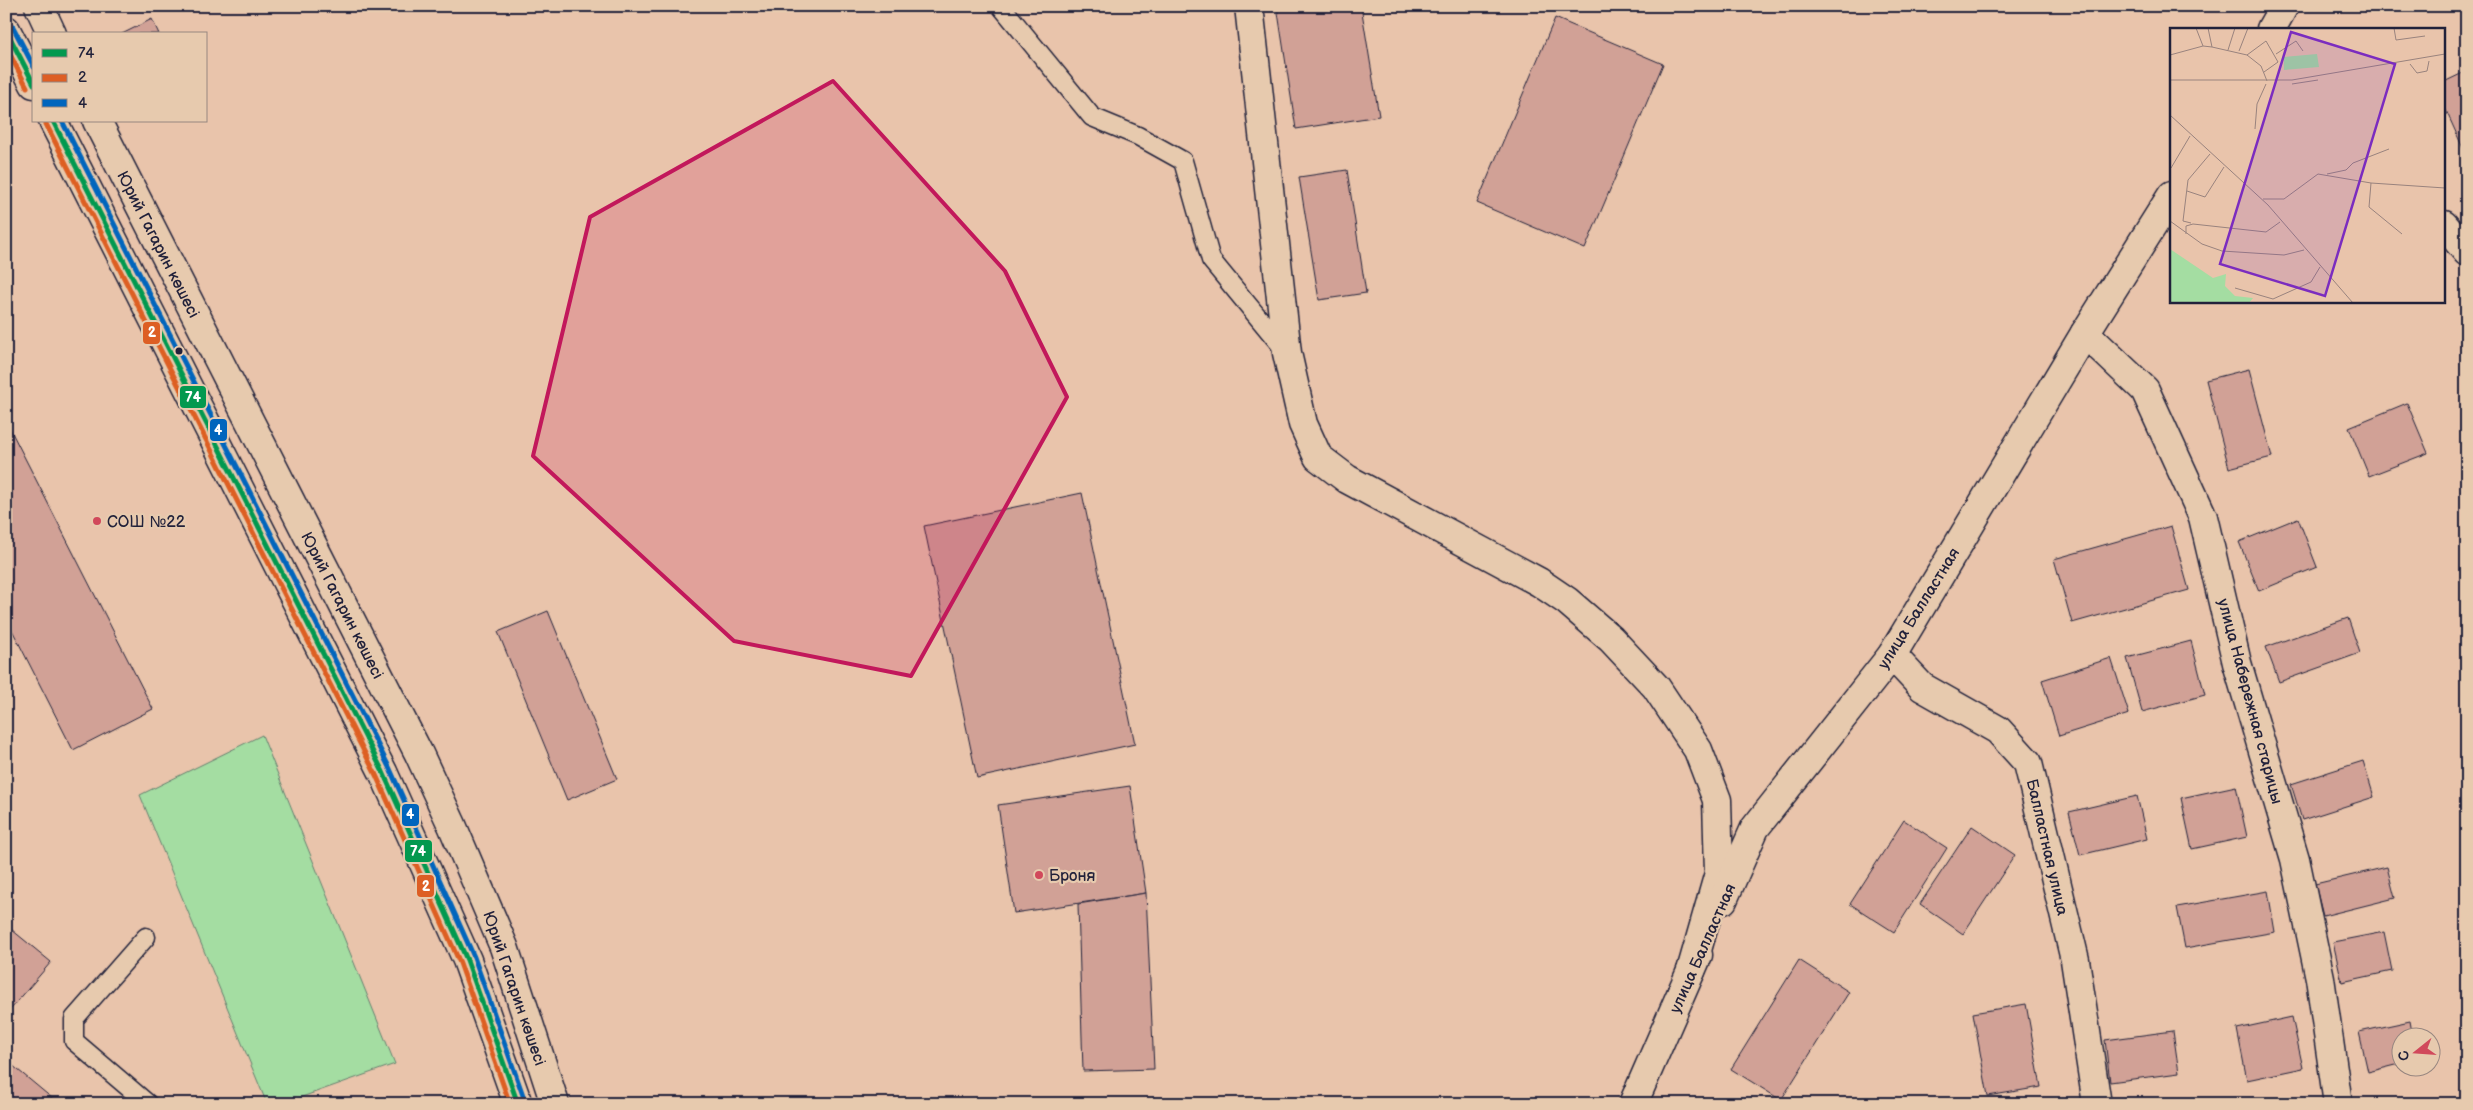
<svg xmlns="http://www.w3.org/2000/svg" width="2473" height="1110" font-family="'Balsamiq Sans',sans-serif">
<style>
.green{fill:#a4dda2;stroke:#63806e}
.building{fill:#d1a196;stroke:#22223b}
.lines{fill:none;stroke-linecap:round;stroke-linejoin:round}
.lane-casing{stroke:#22223b;stroke-width:21}
.street-casing{stroke:#22223b;stroke-width:31}
.primary-casing{stroke:#22223b;stroke-width:31}
.lane{stroke:#e7caae;stroke-width:18}
.street{stroke:#e7caae;stroke-width:28}
.primary{stroke:#e7caae;stroke-width:28}
.bus-1-casing{stroke:#e7caae;stroke-width:9}
.bus-2-casing{stroke:#e7caae;stroke-width:9}
.bus-3-casing{stroke:#e7caae;stroke-width:9}
.bus-1{stroke:#03994f;stroke-width:5}
.bus-2{stroke:#dd5e24;stroke-width:5}
.bus-3{stroke:#0065bd;stroke-width:5}
.marked{fill:#c2185b;fill-opacity:0.2;stroke:#c2185b;stroke-width:4;stroke-linejoin:round}
.bus-dot{fill:#22223b;stroke:#e7caae;stroke-width:2}
.poi-dot{fill:#d1495b;stroke:#e7caae;stroke-width:2}
.labels{text-anchor:middle;stroke-width:4.5;stroke-linejoin:round;paint-order:stroke}
.street-label{font-size:16px;fill:#22223b;stroke:#e7caae}
.poi-label{font-size:16px;fill:#22223b;stroke:#e7caae;text-anchor:start}
.inset-road{fill:none;stroke:#99837e;stroke-width:1}
.view{fill:#7b2cbf;fill-opacity:0.15;stroke:#7b2cbf;stroke-width:2.5}
.inset-edge{fill:none;stroke:#22223b;stroke-width:2.5}
.line-badge{stroke:#e7caae;stroke-width:2}
.badge-label{font-size:14px;text-anchor:middle;font-weight:bold;fill:#fff}
</style>
<rect width="100%" height="100%" fill="#e9c4ab"/>
<filter id="ink" filterUnits="userSpaceOnUse"><feTurbulence type="fractalNoise" baseFrequency=".02" numOctaves="2"/><feDisplacementMap in="SourceGraphic" scale="10" xChannelSelector="R" yChannelSelector="G"/><feConvolveMatrix kernelMatrix="1 2 1 2 8 2 1 2 1" color-interpolation-filters="sRGB"/></filter>
<g filter="url(#ink)">
<!-- green -->
<path class="green" d="M262,735L395,1064L282,1104H267L140,795Z"/>
<!-- building -->
<g class="building">
<path d="M1277,6H1361L1379,116L1296,129Z"/>
<path d="M1555,18L1663,64L1585,249L1477,203Z"/>
<path d="M152,19L159,34H122Z"/>
<path d="M2467,71V157L2444,106V82Z"/>
<path d="M1347,170L1366,293L1319,300L1299,177Z"/>
<path d="M2249,369L2272,457L2229,468L2206,380Z"/>
<path d="M2407,403L2428,453L2369,476L2349,427Z"/>
<path d="M6,421L153,709L73,750L6,618Z"/>
<path d="M1082,493L1135,744L977,778L924,526Z"/>
<path d="M2298,518L2317,567L2259,591L2239,542Z"/>
<path d="M2171,526L2189,590L2072,623L2054,559Z"/>
<path d="M548,611L617,779L567,800L498,632Z"/>
<path d="M2348,618L2360,653L2279,682L2266,647Z"/>
<path d="M2191,641L2205,695L2142,712L2127,658Z"/>
<path d="M2111,658L2129,714L2059,736L2042,680Z"/>
<path d="M2363,761L2374,797L2302,820L2291,784Z"/>
<path d="M1130,786L1146,893L1014,913L998,805Z"/>
<path d="M2236,786L2247,837L2192,849L2181,798Z"/>
<path d="M2137,796L2147,839L2080,855L2069,812Z"/>
<path d="M1904,820L1947,848L1894,932L1850,904Z"/>
<path d="M1972,826L2015,855L1963,934L1920,904Z"/>
<path d="M2387,867L2395,898L2323,916L2315,884Z"/>
<path d="M2268,891L2275,932L2185,948L2177,907Z"/>
<path d="M1146,893L1154,1069L1083,1071L1078,904Z"/>
<path d="M6,925L51,962L6,1015Z"/>
<path d="M2384,932L2392,971L2342,982L2333,942Z"/>
<path d="M1799,960L1849,992L1781,1100L1731,1069Z"/>
<path d="M2026,1004L2041,1087L1988,1096L1973,1013Z"/>
<path d="M2292,1017L2303,1068L2247,1080L2237,1029Z"/>
<path d="M2410,1021L2413,1038H2400V1064L2368,1072L2359,1032Z"/>
<path d="M2173,1031L2179,1073L2110,1082L2105,1040Z"/>
<path d="M6,1060L59,1104H6Z"/>
</g>
<g class="lines">
<defs>
<g id="lane">
<path d="M1001,6L1092,117L1138,136L1183,161L1211,260L1285,350"/>
<path d="M146,937L74,1019V1041L148,1104"/>
</g>
<g id="street">
<path d="M1249,6L1287,353L1303,424L1318,457L1347,479L1539,582L1567,601L1611,639L1656,687L1698,750L1717,800L1719,873L1691,971"/>
<path d="M2271,29L2284,6"/>
<path d="M2444,225L2467,252"/>
<path d="M2085,333L2145,390L2203,517L2237,663L2295,859L2320,978L2338,1104"/>
<path d="M1892,655L1922,687L1998,730L2028,763L2075,960L2097,1104"/>
<path d="M1723,900L1755,828L1892,655L2085,333L2172,195"/>
<path d="M1633,1104L1698,955"/>
</g>
<g id="primary">
<path d="M39,6L52,34"/>
<path d="M6,30L34,84"/>
<path d="M53,121L383,772L467,960L518,1104"/>
<path d="M97,121L419,754L452,825L504,947L555,1104"/>
</g>
</defs>
<!-- lane casing -->
<use href="#lane" class="lane-casing"/>
<!-- street casing -->
<use href="#street" class="street-casing"/>
<!-- primary casing -->
<use href="#primary" class="primary-casing"/>
<!-- lane -->
<use href="#lane" class="lane"/>
<!-- street -->
<use href="#street" class="street"/>
<!-- primary -->
<use href="#primary" class="primary"/>
<defs>
<g id="bus-1">
<path d="M6,30L34,84"/>
<path d="M53,121L383,772L467,960L518,1104"/>
</g>
<g id="bus-2">
<path d="M6,47L27,87"/>
<path d="M46,124L376,775L460,963L510,1104"/>
</g>
<g id="bus-3">
<path d="M13,27L34,67"/>
<path d="M62,121L390,769L474,957L525,1101"/>
</g>
</defs>
<!-- bus-1 casing -->
<use href="#bus-1" class="bus-1-casing"/>
<!-- bus-2 casing -->
<use href="#bus-2" class="bus-2-casing"/>
<!-- bus-3 casing -->
<use href="#bus-3" class="bus-3-casing"/>
<!-- bus-1 -->
<use href="#bus-1" class="bus-1"/>
<!-- bus-2 -->
<use href="#bus-2" class="bus-2"/>
<!-- bus-3 -->
<use href="#bus-3" class="bus-3"/>
</g>
</g>
<!-- marked area -->
<path class="marked" d="M833,81L1005,271L1067,397L911,676L734,641L533,456L590,217Z"/>
<!-- markers -->
<circle class="bus-dot" cx="179" cy="351" r="4.5"/>
<g class="poi-dot">
<circle cx="97" cy="521" r="5"/>
<circle cx="1039" cy="875" r="5"/>
</g>
<g class="labels">
<!-- street labels -->
<g class="street-label">
<text transform="translate(159 244) rotate(63)" y="6">Юрий Гагарин көшесі</text>
<text transform="translate(343 605) rotate(63)" y="6">Юрий Гагарин көшесі</text>
<text transform="translate(1918 608) rotate(-58)" y="6">улица Балластная</text>
<text transform="translate(2251 701) rotate(75)" y="6">улица Набережная старицы</text>
<text transform="translate(2048 847) rotate(77)" y="6">Балластная улица</text>
<text transform="translate(1702 948) rotate(-66)" y="6">улица Балластная</text>
<text transform="translate(515 988) rotate(71)" y="6">Юрий Гагарин көшесі</text>
</g>
<!-- poi labels -->
<g class="poi-label">
<text x="107" y="527">СОШ №22</text>
<text x="1049" y="881">Броня</text>
</g>
</g>
<!-- overview -->
<g transform="translate(2170 28)">
<rect width="275" height="275" fill="#e9c4ab"/>
<path d="M147,26L149,39L114,42V29ZM0,221L43,250L56,246L55,258L65,268L83,270L79,275H0Z" fill="#a4dda2"/>
<path class="inset-road" d="M26,0L33,18L42,19M38,0L42,19L77,27L91,38L97,53M224,0L226,12L255,8M58,22L65,0M69,23L78,0M106,26L126,13L133,23M0,27L33,18M77,27L96,13L108,34L94,44M240,36L247,45L257,43L259,33M0,52H122L275,26M122,56L148,52M0,87L98,177L183,275M85,101L87,76L96,56M1,140L20,108M157,146L176,142L183,135L219,121M201,155L199,179L232,206M17,163L35,169L54,139M93,171H114L148,146L201,155L275,160M0,193L32,216L52,223L114,227L134,222M21,195L13,193L18,152L40,126M16,206V198L23,196L96,204L110,194M65,260L103,271L141,254L150,239"/>
<path class="view" d="M121,4L225,36L155,268L50,236Z"/>
<rect width="275" height="275" class="inset-edge"/>
</g>
<g class="line-badge">
<rect x="142" y="321" width="19" height="24" rx="5" fill="#dd5e24"/>
<rect x="179" y="385" width="28" height="24" rx="5" fill="#03994f"/>
<rect x="209" y="418" width="19" height="24" rx="5" fill="#0065bd"/>
<rect x="401" y="803" width="19" height="24" rx="5" fill="#0065bd"/>
<rect x="404" y="839" width="29" height="24" rx="5" fill="#03994f"/>
<rect x="416" y="874" width="19" height="24" rx="5" fill="#dd5e24"/>
</g>
<g class="badge-label">
<text x="152" y="337">2</text>
<text x="193" y="402">74</text>
<text x="218" y="435">4</text>
<text x="410" y="819">4</text>
<text x="418" y="856">74</text>
<text x="426" y="891">2</text>
</g>
<!-- margin -->
<rect width="2473" height="1110" fill="none" stroke="#e7caae" stroke-width="25"/>
<rect x="12" y="12" width="2448" height="1085" fill="none" stroke="#22223b" stroke-width="2" filter="url(#ink)"/>
<!-- legend -->
<rect x="32" y="32" width="175" height="90" fill="#e7caae" stroke="#988780"/>
<rect x="42" y="49" width="25" height="8" fill="#03994f" stroke="#988780"/>
<text x="78" y="58" font-size="15" fill="#22223b">74</text>
<rect x="42" y="74" width="25" height="8" fill="#dd5e24" stroke="#988780"/>
<text x="78" y="82" font-size="15" fill="#22223b">2</text>
<rect x="42" y="99" width="25" height="8" fill="#0065bd" stroke="#988780"/>
<text x="78" y="108" font-size="15" fill="#22223b">4</text>
<!-- north arrow -->
<g transform="translate(2416 1052) rotate(253)"><circle r="24" fill="#e7caae" stroke="#988780"/>
<path d="M0-4L9 19L0 12L-9 19Z" fill="#d1495b"/>
<text y="-8" font-size="14" font-weight="bold" text-anchor="middle" fill="#22223b">С</text>
</g>
</svg>
